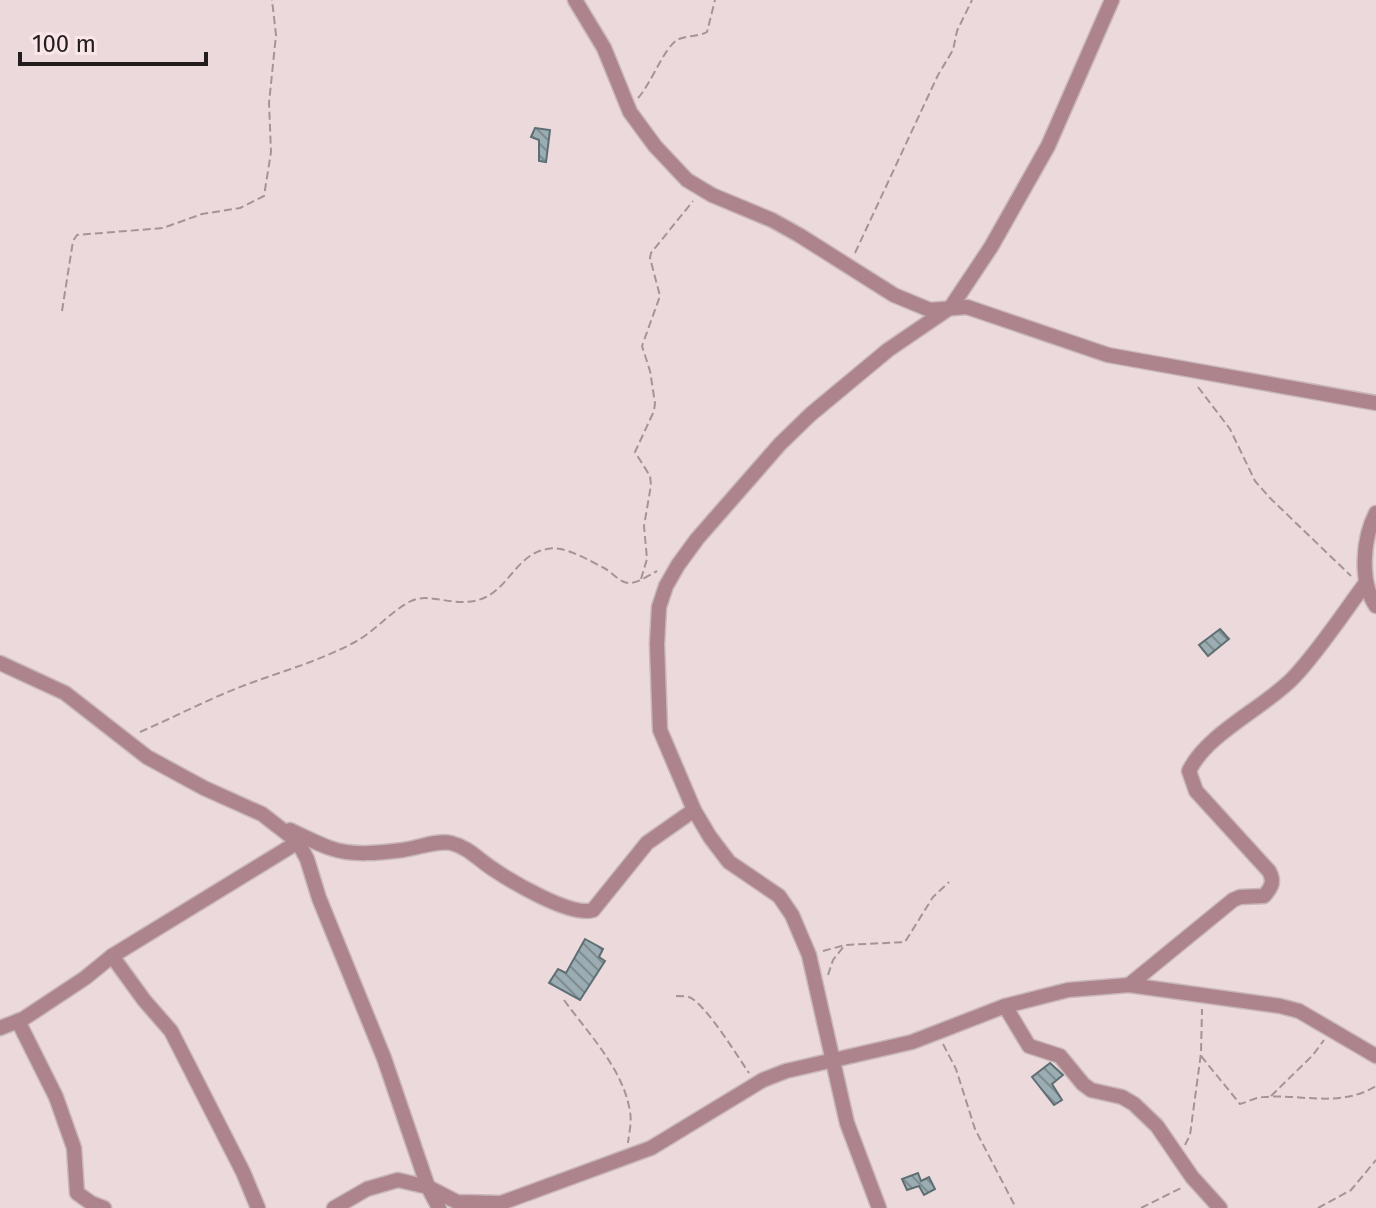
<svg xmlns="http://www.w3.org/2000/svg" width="1376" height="1208" font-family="'Fira Sans',sans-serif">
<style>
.building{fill:url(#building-back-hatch);stroke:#5e6f73;stroke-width:2}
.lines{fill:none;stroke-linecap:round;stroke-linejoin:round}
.minor-casing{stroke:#c8b7ba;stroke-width:17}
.path{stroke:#a39597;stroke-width:2;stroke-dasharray:8 4;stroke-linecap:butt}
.minor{stroke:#ae848c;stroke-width:14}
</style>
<defs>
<pattern id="building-back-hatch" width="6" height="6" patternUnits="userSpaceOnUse" patternTransform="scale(2)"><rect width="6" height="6" fill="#9badb2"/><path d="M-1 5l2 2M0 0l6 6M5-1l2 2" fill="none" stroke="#7e8c90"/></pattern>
</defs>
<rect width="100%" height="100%" fill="#ecd9dc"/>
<!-- building -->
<g class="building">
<path d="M535,128L550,130L546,162L539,161V140L531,137Z"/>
<path d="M1220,629L1229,639L1208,656L1199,645Z"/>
<path d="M585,939L603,949L599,957L605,961L580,1000L549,983L558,969L566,973Z"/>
<path d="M1050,1063L1063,1075L1052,1084L1062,1100L1054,1105L1032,1077Z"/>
<path d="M918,1173L921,1181L929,1177L935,1189L924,1195L919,1186L907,1190L902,1179Z"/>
</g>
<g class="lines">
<defs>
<g id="minor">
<path d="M575,0L604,48L630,112L655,146L687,180L712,195L772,220L799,235L894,295L930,310L967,307L1108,355L1376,403"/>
<path d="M1376,513C1363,538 1359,581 1376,606"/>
<path d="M0,663L65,693L147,757L204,788L262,814L298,842L307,859L319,898L384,1058L428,1187L439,1208"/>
<path d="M290,830C303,836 316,843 330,848C351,856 380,853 403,850C418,848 437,840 451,843C468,847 479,860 493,869C512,882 571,917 593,910L647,843L694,810"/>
<path d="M112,956L144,1000L171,1031L243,1172L258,1208"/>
<path d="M1129,985L1233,900L1240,897L1264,896C1271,888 1275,882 1269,871L1196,791L1189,771C1207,733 1266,707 1294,677C1320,649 1342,615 1365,584"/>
<path d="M1005,1006L1029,1046L1060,1056L1083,1084L1091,1090L1122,1097L1134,1104L1157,1126L1192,1177L1220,1208"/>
<path d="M18,1021L56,1097L74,1148L77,1193L91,1203L104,1208"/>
<path d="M0,1028L23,1019L85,978L112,956L298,842"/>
<path d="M334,1208L367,1189L398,1180L428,1187L457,1202L501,1203L651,1148L763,1080L786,1071L912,1042L1005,1006L1068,990L1129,985L1280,1006L1299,1011L1376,1056"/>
<path d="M879,1208L847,1123L809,955L792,915L779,896L729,862L710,837L694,810L660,730L657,644L659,607L666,586L678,565L697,539L780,444L811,414L888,350L951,307L991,247L1048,146L1112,0"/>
</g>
</defs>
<!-- minor casing -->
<use href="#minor" class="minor-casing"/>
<!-- path -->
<g class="path">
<path d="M638,98C651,84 664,48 677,40C686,35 698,37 707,32L715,0"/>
<path d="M855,253L938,75L953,50L957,31L972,0"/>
<path d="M62,311L73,241L77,235L163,228L202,214L240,208L264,196L271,152L269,103L276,35L272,0"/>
<path d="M1198,387L1230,429L1255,481L1270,498L1351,576"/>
<path d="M641,579L647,559L644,526L651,485L650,476L635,452L654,411L655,403L650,371L642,346L660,296L650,258L651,253L693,201"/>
<path d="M140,732C172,718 203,702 235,689C275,673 316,663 355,642C374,632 389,613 409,602C430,590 457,611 486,597C510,585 518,554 547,549C564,545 588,560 604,568C612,572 620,583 629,583C639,583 649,575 657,571"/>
<path d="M823,951L845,945L905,942L933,897L949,882"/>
<path d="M828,975L833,960L844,946"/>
<path d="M676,996C679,996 687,996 689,997C705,1003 738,1057 749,1073"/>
<path d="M564,1000C588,1033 624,1070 630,1112C632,1122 629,1133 628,1143"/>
<path d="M943,1044L956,1069L975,1129L1016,1208"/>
<path d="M1201,1056L1240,1104C1248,1102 1256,1097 1264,1097C1303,1094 1340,1108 1376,1086"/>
<path d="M1271,1096L1313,1055L1324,1040"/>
<path d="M1185,1145L1190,1135L1201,1053L1202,1009"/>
<path d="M1141,1208L1183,1187"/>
<path d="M1318,1208L1351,1190L1376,1160"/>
</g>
<!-- minor -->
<use href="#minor" class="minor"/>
</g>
<!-- scale -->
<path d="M20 52v12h186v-12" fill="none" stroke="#231d1e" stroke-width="4"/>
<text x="32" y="52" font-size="24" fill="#231d1e" stroke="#f9e6e9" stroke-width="6" paint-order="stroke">100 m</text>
</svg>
